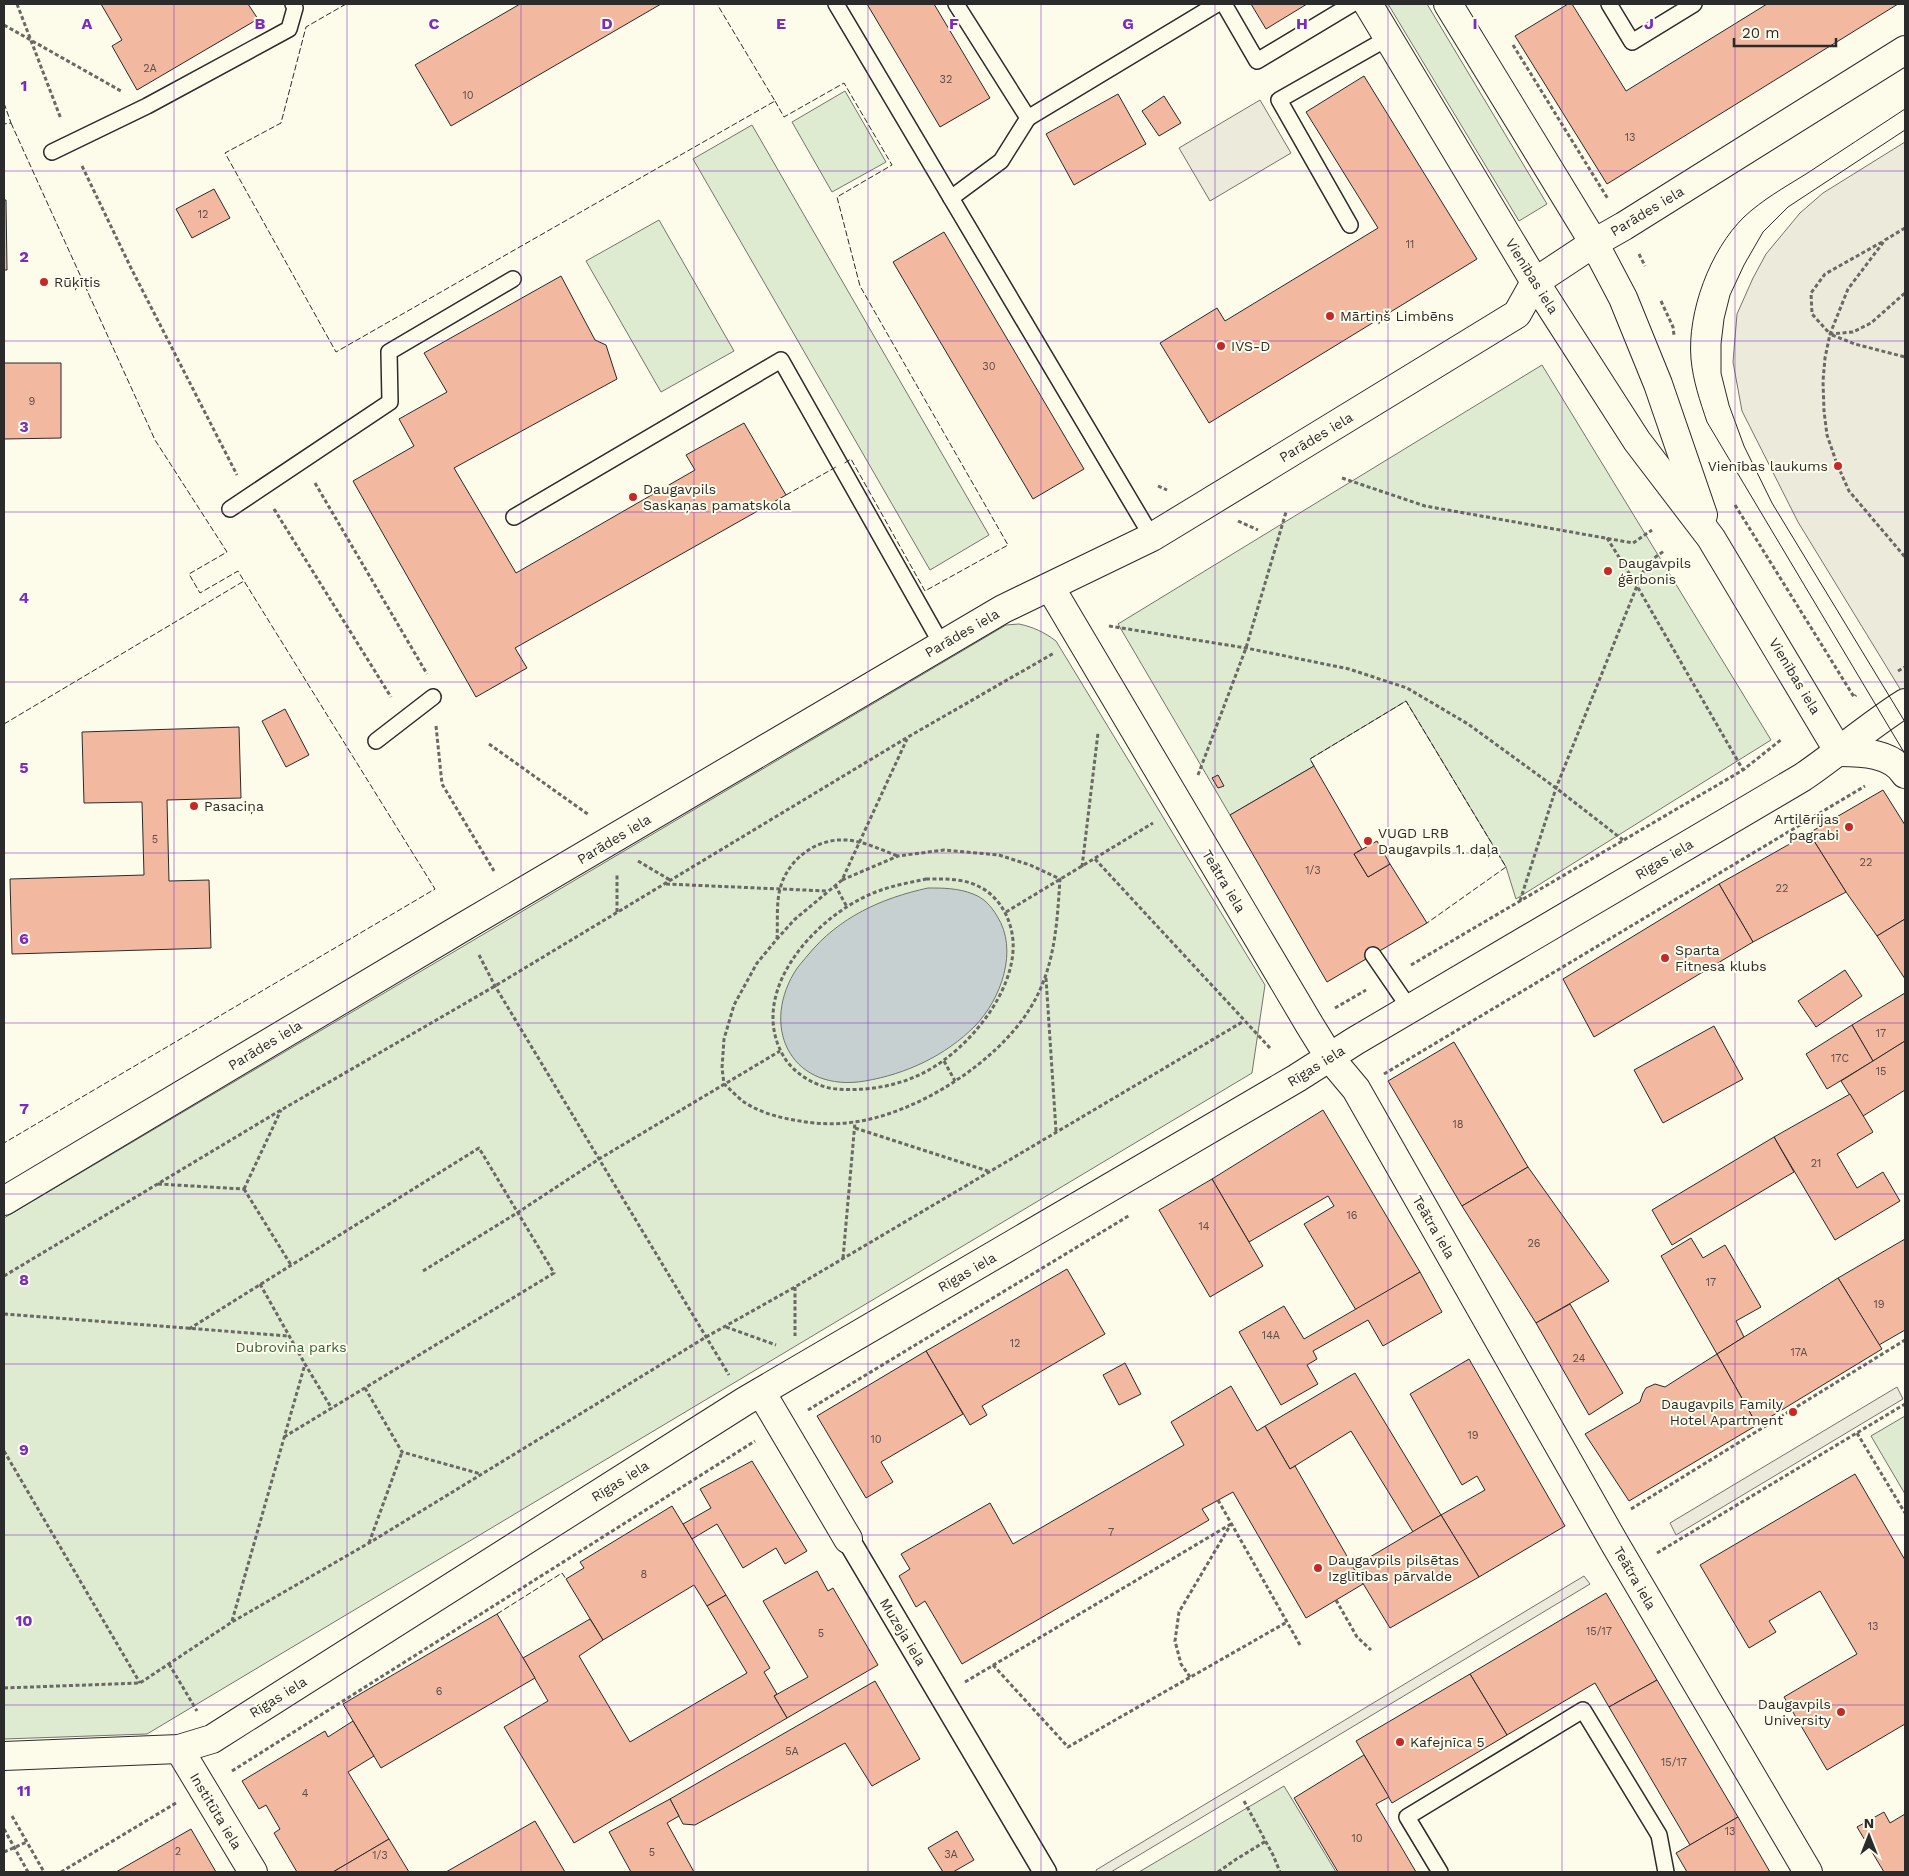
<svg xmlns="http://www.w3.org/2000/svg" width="1909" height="1876" font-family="'Work Sans',sans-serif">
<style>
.green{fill:#deebd1;stroke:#74746e}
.parking{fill:#eceadb;stroke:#74746e}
.water{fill:#c7d0d0;stroke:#74746e}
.building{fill:#f2b8a0;stroke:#2b2b2b}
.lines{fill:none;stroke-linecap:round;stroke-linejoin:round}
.service-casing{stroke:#2b2b2b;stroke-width:18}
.pedestrian-casing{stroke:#2b2b2b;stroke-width:25}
.minor-casing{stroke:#2b2b2b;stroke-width:30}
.path{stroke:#6a6964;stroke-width:3;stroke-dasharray:4 2.5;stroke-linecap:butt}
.service{stroke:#fdfbea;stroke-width:15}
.pedestrian{stroke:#fdfbea;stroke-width:22}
.minor{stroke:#fdfbea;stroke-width:28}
.tram{stroke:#2b2b2b;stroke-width:1}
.fence{stroke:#2b2b2b;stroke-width:1;stroke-dasharray:6 2.5;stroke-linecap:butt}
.grid{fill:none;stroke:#7b2cbf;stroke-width:1;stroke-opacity:0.55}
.poi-dot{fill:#c62828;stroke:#fdfbea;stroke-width:2}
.labels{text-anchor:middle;stroke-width:4;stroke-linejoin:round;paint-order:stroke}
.number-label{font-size:11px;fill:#5d4e48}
.street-label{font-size:14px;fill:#2b2b2b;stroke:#fdfbea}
.poi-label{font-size:14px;fill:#2b2b2b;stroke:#fdfbea;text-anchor:start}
.park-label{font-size:14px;fill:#34623c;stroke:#fdfbea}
.grid-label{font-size:16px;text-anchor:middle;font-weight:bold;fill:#7b2cbf;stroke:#fdfbea;stroke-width:4;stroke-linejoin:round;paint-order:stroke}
</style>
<rect width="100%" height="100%" fill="#fdfbea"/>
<!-- green -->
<g class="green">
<path d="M1388,4H1427L1547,204L1519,221Z"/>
<path d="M845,91L886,162L832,192L792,122Z"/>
<path d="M752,125L989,535L930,570L693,159Z"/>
<path d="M659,220L734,351L661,392L586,261Z"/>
<path d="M1542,365L1771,740L1516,899L1506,867L1406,701L1310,759L1314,766L1230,815L1118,624Z"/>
<path d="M1019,624C1033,627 1044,632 1056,641L1265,985L1252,1073L147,1734L4,1739V1218L1006,625Z"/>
<path d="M1905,1416V1494L1871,1436Z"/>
<path d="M1284,1786L1336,1872H1139Z"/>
</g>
<!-- parking -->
<g class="parking">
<path d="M1260,100L1291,153L1210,201L1179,148Z"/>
<path d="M1905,142V697L1798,522L1742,411L1733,362L1737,314L1753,278L1766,254L1800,213L1823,193Z"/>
<path d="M1897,1387L1903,1399L1676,1535L1670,1523Z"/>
<path d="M1584,1576L1590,1584L1111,1872H1097L1096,1870Z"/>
</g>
<!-- water -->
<path class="water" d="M928,888C943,888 958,888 973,894C984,898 991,906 997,916C1019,950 1001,999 975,1026C945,1056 906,1074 865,1081C794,1093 760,1031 794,973C798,966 804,960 808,955C839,917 882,898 928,888Z"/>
<!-- building -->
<g class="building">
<path d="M101,4H248L258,19L137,90L112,46L122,40Z"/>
<path d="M520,4H661L451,126L415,65Z"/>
<path d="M867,4H934L990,98L940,127Z"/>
<path d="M1251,4H1307L1266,29Z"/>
<path d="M1568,4H1572L1626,91L1767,4H1898L1607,184L1515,36Z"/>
<path d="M1364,76L1477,259L1209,423L1160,343L1217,308L1225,321L1378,228L1306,112Z"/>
<path d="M1118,94L1146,144L1074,185L1046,134Z"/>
<path d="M1164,96L1181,123L1159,136L1142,111Z"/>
<path d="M214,189L230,218L192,238L176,209Z"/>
<path d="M4,200H6L7,270H4Z"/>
<path d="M944,232L1084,469L1033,499L893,262Z"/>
<path d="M561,276L595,340L606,345L617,379L454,468L516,573L695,470L686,455L744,423L786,495L515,648L527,668L476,697L353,481L414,446L399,419L447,392L424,353Z"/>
<path d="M4,363H61V438L4,439Z"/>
<path d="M285,709L309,755L286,767L262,721Z"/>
<path d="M239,727L241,798L167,800L169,881L209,880L211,948L12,954L10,879L144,875L142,802L84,803L82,732Z"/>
<path d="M1314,766L1362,849L1354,854L1368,877L1390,864L1427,923L1327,982L1230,815Z"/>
<path d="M1218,775L1224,786L1218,788L1212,778Z"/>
<path d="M1883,790L1905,825V919L1877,936L1846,892L1809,833Z"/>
<path d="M1809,833L1846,892L1753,942L1719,884Z"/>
<path d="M1377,841L1390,864L1368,877L1354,854Z"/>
<path d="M1719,884L1753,942L1594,1037L1563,979Z"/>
<path d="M1905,919V979L1877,936Z"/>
<path d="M1845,970L1862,996L1816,1027L1798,1001Z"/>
<path d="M1905,993V1041L1873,1061L1852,1025Z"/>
<path d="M1852,1025L1873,1061L1827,1089L1806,1054Z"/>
<path d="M1714,1026L1743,1079L1663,1123L1634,1070Z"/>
<path d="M1905,1041V1090L1863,1116L1841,1081Z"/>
<path d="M1454,1042L1528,1167L1462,1206L1388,1081Z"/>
<path d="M1850,1094L1873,1132L1837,1154L1857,1188L1883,1172L1900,1201L1835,1240L1774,1137Z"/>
<path d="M1323,1110L1420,1272L1356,1310L1304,1224L1334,1206L1328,1196L1249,1242L1212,1179Z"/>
<path d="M1774,1137L1794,1172L1672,1245L1652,1210Z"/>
<path d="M1528,1167L1609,1281L1536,1323L1462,1206Z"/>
<path d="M1212,1179L1263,1266L1210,1297L1159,1210Z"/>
<path d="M1691,1238L1703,1258L1725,1245L1761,1307L1736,1321L1744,1337L1717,1354L1661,1256Z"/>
<path d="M1905,1239V1330L1879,1345L1838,1278Z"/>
<path d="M1067,1269L1105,1334L982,1406L987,1415L970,1425L926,1351Z"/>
<path d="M1420,1272L1442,1312L1383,1346L1368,1320L1313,1351L1317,1359L1307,1365L1318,1384L1281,1405L1239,1332L1284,1306L1304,1339Z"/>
<path d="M1838,1278L1882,1349L1757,1425L1717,1354Z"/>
<path d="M1570,1304L1623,1393L1589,1415L1536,1323Z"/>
<path d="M926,1351L963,1414L881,1462L893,1482L866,1498L817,1416Z"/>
<path d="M1717,1354L1757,1425L1629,1501L1585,1434L1640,1402L1643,1393L1646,1388L1655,1384L1665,1387Z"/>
<path d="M1469,1359L1565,1526L1479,1577L1441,1515L1485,1490L1477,1476L1462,1485L1410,1394Z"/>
<path d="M1125,1363L1141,1394L1119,1405L1103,1375Z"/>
<path d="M1355,1373L1441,1515L1413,1532L1351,1431L1290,1469L1265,1426Z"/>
<path d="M1231,1386L1257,1431L1265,1426L1290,1469L1295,1466L1363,1584L1306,1618L1233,1492L1202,1509L1209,1520L962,1664L925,1601L916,1607L899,1576L910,1569L901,1554L990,1503L1013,1544L1184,1445L1171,1422Z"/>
<path d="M752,1461L807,1551L785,1564L776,1548L743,1568L717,1524L692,1539L683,1524L711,1508L700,1489Z"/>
<path d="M1855,1474L1905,1560V1724L1827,1770L1784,1697L1857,1654L1820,1591L1769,1621L1776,1632L1749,1648L1700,1565Z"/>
<path d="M672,1506L726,1595L707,1606L694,1585L603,1640L566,1579L584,1568L580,1562Z"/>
<path d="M1441,1515L1479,1577L1390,1628L1353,1567Z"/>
<path d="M817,1571L828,1591L833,1588L878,1665L787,1718L774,1696L808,1677L763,1601Z"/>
<path d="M1606,1593L1657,1680L1609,1707L1595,1683L1507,1735L1470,1674Z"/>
<path d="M726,1595L770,1668L764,1672L777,1694L774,1696L787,1718L574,1843L504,1727L548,1701L523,1658L590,1619L603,1640L579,1656L630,1742L747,1673L707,1606Z"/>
<path d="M497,1614L535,1678L381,1768L343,1704Z"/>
<path d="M1470,1674L1507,1735L1392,1803L1356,1741Z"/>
<path d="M1657,1680L1738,1817L1690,1845L1609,1707Z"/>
<path d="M875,1681L920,1759L872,1786L845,1743L695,1825L683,1824L670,1799Z"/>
<path d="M353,1721L374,1756L348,1772L389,1839L333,1872H297L274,1833L280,1829L266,1805L259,1809L242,1781L325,1731L328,1737Z"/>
<path d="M1364,1755L1389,1797L1376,1804L1416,1872H1338L1294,1798Z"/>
<path d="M670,1799L679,1816L667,1823L694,1872H631L609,1832Z"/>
<path d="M1884,1812L1890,1823L1905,1814V1872H1884L1857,1827Z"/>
<path d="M1738,1817L1770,1872H1687L1676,1853Z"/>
<path d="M535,1821L565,1872H446Z"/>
<path d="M191,1829L216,1872H116Z"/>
<path d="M957,1831L974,1860L953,1872H943L928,1848Z"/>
<path d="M389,1839L409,1872H333Z"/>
</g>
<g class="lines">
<defs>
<g id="service">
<path d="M836,4L1152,537"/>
<path d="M1224,4L1257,61L1352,4"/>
<path d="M1609,4L1632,42L1694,4"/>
<path d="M1028,118L1217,4"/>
<path d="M52,152L147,106L289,29L295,8L293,4"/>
<path d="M951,198L1001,161L1028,118L956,4"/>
<path d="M1350,225L1279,100L1388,38"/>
<path d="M230,509L390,402L389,352L513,279"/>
<path d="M514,517L781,360L942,645"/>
<path d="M376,741L433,697"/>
<path d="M1373,955L1410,1009"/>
<path d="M1440,1872L1407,1817L1583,1710L1659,1835L1666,1872"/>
</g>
<path id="pedestrian" d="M848,1539L1045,1872"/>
<g id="minor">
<path d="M1368,4L1535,282L1637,441L1711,538L1839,752C1862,752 1892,753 1905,774"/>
<path d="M1448,4L1594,243L1623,298L1658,384L1703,515"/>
<path d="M1050,587L1309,1024L1330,1058L1356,1089L1615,1544L1808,1872"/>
<path d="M4,1201L463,927L1003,609L1152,537L1203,506L1517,314L1535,282L1594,243L1624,226L1905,50"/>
<path d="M761,1392L848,1539"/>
<path d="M179,1749L253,1872"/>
<path d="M4,1756L179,1749L212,1739L745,1401L1297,1078L1355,1041L1803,777C1838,753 1870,725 1905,703"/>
</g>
</defs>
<!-- service casing -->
<use href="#service" class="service-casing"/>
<!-- pedestrian casing -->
<use href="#pedestrian" class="pedestrian-casing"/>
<!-- minor casing -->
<use href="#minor" class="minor-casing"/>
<!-- path -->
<g class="path">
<path d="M17,4L61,119"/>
<path d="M4,25L121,91"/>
<path d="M1513,45L1608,199"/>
<path d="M82,166L131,268L237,475"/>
<path d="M1905,228L1885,240L1848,289L1830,334L1825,358L1823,381L1824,411L1827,435L1837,464L1849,491L1905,557"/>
<path d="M1882,242L1825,274L1811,293L1812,314L1830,334L1853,332L1871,323L1905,293"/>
<path d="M1639,254L1645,266"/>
<path d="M1661,301L1673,327L1674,335"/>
<path d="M1832,335L1855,344L1905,357"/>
<path d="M1342,478L1425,506L1633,543L1652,530"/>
<path d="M315,483L427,674"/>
<path d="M1158,486L1167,490"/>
<path d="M1735,505L1854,697L1856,695"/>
<path d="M274,509L391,697"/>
<path d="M1238,521L1258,530"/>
<path d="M1607,538L1637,586L1743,770"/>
<path d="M1109,626L1246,648L1349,669L1407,688L1468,724L1556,788L1623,840"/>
<path d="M1898,671L1905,667"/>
<path d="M436,726L442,784L494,871"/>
<path d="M489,744L589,815"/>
<path d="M1198,775L1246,648L1286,512"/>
<path d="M1095,859L1270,1048"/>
<path d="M638,861L670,880"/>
<path d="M1082,867L1098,733"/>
<path d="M926,879C943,879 962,878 978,886C993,893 1004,907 1009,922C1027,971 983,1032 944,1060C914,1083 874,1092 837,1089C818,1088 794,1074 784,1057C746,993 814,918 871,894C889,886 908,883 926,879Z"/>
<path d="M842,880L898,856L944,850L999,855L1030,865L1060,879C1057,924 1055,970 1029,1010C996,1063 916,1114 854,1122C834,1125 815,1124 794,1120C777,1117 759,1112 744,1102C737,1097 731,1090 724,1084L722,1068L724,1039L734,1005L757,963L777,939L794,920L842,880L907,739"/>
<path d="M666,884L827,891"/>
<path d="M835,885L847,907"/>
<path d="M1520,901L1556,788L1637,586L1647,563L1664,551"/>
<path d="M617,912V873"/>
<path d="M1006,912L1153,823"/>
<path d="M777,939C778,923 776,904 780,889C787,860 816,838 846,840C864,841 881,850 898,856"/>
<path d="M479,955L495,986L729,1375"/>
<path d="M1411,965L1743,770L1782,739"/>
<path d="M1046,978L1056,1131"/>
<path d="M1335,1008L1366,990"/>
<path d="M944,1061L955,1081"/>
<path d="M1384,1074L1865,786"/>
<path d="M855,1128L988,1171"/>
<path d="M158,1184L244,1189"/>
<path d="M244,1189L291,1265"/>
<path d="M244,1189L281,1110"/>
<path d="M843,1258L855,1122"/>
<path d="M423,1271L517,1213L599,1159L780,1051"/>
<path d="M4,1276L281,1110L495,986L908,737L1054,653"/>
<path d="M260,1284L305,1364L332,1409"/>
<path d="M795,1287V1336"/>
<path d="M4,1314L288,1336"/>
<path d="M726,1327L776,1345"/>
<path d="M189,1329L479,1148L554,1273L284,1437"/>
<path d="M365,1388L402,1452L481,1474"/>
<path d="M808,1410L1130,1215"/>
<path d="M1857,1433L1905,1513"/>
<path d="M4,1451L140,1683"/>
<path d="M1218,1500L1300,1645"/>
<path d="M1631,1509L1905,1340"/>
<path d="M369,1543L402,1452"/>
<path d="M1657,1553L1905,1404"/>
<path d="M1336,1600L1357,1637L1371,1650"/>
<path d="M232,1621L305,1364"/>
<path d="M169,1664L197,1711"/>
<path d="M993,1665L1068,1747L1287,1622"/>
<path d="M1190,1677L1181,1664L1175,1641L1179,1612L1231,1524"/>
<path d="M965,1682L1231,1524"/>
<path d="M4,1688L140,1683L232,1622L369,1543L706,1337L795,1287L1244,1021"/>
<path d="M232,1771L755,1441"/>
<path d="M1244,1801L1273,1855L1280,1872"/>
<path d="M12,1816L44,1872"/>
<path d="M4,1829L28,1872"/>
<path d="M4,1852L27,1842"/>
<path d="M61,1872L176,1803"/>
<path d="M1218,1872L1235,1860L1266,1841"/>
</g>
<!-- service -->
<use href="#service" class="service"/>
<!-- pedestrian -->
<use href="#pedestrian" class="pedestrian"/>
<!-- minor -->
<use href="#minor" class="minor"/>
<!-- tram -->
<g class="tram">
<path d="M1905,109C1872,131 1839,152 1806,174C1785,187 1762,200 1744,217C1710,250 1687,312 1691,359C1693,381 1700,401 1707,422L1905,754"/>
<path d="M1905,130L1788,207L1763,232L1744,265L1730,295L1724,319L1721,344V373L1729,405L1744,446L1772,503L1905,722"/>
</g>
<!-- fence -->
<g class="fence">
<path d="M346,4L306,27L281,123L225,153L336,352L775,101L717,4"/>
<path d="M775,101L784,117L844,83L892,165L837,197L860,286L1008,545L925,591L851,459L843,464"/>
<path d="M4,103L11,123L4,124"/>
<path d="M11,123L155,440L227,552L189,574L200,593L238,571L244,581"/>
<path d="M786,495L836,467"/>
<path d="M4,724L244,581L435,889L4,1143"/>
<path d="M1314,766L1310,759L1406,701L1506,867L1427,923"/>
<path d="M497,1614L562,1573L566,1579"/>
</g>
</g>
<!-- grid -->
<path class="grid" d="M174,4V1872M347,4V1872M521,4V1872M694,4V1872M868,4V1872M1041,4V1872M1215,4V1872M1388,4V1872M1562,4V1872M1735,4V1872M4,171H1905M4,341H1905M4,512H1905M4,682H1905M4,853H1905M4,1023H1905M4,1194H1905M4,1364H1905M4,1535H1905M4,1705H1905"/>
<!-- markers -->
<g class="poi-dot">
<circle cx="44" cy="282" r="5"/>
<circle cx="1330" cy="316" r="5"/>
<circle cx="1221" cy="346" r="5"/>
<circle cx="1838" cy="466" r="5"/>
<circle cx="633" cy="497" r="5"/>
<circle cx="1608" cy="571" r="5"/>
<circle cx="194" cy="806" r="5"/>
<circle cx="1849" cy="827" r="5"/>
<circle cx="1368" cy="841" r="5"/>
<circle cx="1665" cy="958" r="5"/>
<circle cx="1793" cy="1412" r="5"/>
<circle cx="1318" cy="1568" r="5"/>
<circle cx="1841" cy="1712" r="5"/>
<circle cx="1400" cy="1742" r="5"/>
</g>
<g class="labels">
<!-- number labels -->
<g class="number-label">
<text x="150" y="72">2A</text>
<text x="946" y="83">32</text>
<text x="468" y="99">10</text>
<text x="1630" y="141">13</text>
<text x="203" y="218">12</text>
<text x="1410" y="248">11</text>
<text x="989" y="370">30</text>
<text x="32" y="405">9</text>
<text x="155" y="843">5</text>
<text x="1866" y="866">22</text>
<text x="1313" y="874">1/3</text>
<text x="1782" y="892">22</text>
<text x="1881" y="1037">17</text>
<text x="1840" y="1062">17C</text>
<text x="1881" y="1075">15</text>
<text x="1458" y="1128">18</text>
<text x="1816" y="1167">21</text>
<text x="1352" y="1219">16</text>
<text x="1204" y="1230">14</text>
<text x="1534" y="1247">26</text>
<text x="1711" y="1286">17</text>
<text x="1879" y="1308">19</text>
<text x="1271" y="1339">14A</text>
<text x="1015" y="1347">12</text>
<text x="1799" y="1356">17A</text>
<text x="1579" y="1362">24</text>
<text x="1473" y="1439">19</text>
<text x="876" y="1443">10</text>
<text x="1111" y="1536">7</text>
<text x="644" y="1578">8</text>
<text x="1873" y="1630">13</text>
<text x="1599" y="1635">15/17</text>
<text x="821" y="1637">5</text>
<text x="439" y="1695">6</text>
<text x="792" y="1755">5A</text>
<text x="1674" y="1766">15/17</text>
<text x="305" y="1797">4</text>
<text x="1730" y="1835">13</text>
<text x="1357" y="1842">10</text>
<text x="178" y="1855">2</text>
<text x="652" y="1856">5</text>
<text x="951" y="1858">3A</text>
<text x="380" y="1859">1/3</text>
</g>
<!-- street labels -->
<g class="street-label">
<text transform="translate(1647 211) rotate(-31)" y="5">Parādes iela</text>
<text transform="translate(1532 276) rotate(58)" y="5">Vienības iela</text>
<text transform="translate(1316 437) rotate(-31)" y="5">Parādes iela</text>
<text transform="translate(962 633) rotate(-30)" y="5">Parādes iela</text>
<text transform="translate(1795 676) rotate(59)" y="5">Vienības iela</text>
<text transform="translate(614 839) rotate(-31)" y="5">Parādes iela</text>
<text transform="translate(1664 859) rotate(-31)" y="5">Rīgas iela</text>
<text transform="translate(1224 881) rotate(59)" y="5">Teātra iela</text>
<text transform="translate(265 1045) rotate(-31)" y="5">Parādes iela</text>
<text transform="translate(1316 1066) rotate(-32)" y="5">Rīgas iela</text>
<text transform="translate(1434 1227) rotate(60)" y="5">Teātra iela</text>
<text transform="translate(967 1272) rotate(-30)" y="5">Rīgas iela</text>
<text transform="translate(620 1481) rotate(-32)" y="5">Rīgas iela</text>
<text transform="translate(1635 1578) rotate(60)" y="5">Teātra iela</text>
<text transform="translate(903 1632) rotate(59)" y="5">Muzeja iela</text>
<text transform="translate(278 1697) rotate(-32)" y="5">Rīgas iela</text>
<text transform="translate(216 1811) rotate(59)" y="5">Institūta iela</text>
</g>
<!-- poi labels -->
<g class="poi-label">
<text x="54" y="287">Rūķītis</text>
<text x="1340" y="321">Mārtiņš Limbēns</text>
<text x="1231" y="351">IVS-D</text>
<text x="1828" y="471" text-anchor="end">Vienības laukums</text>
<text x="643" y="494">Daugavpils<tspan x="643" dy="16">Saskaņas pamatskola</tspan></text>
<text x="1618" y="568">Daugavpils<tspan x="1618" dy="16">ģērbonis</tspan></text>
<text x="204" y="811">Pasaciņa</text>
<text x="1839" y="824" text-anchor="end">Artilērijas<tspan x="1839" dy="16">pagrabi</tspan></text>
<text x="1378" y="838">VUGD LRB<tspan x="1378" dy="16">Daugavpils 1. daļa</tspan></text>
<text x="1675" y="955">Sparta<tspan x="1675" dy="16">Fitnesa klubs</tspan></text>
<text x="1783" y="1409" text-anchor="end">Daugavpils Family<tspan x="1783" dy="16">Hotel Apartment</tspan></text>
<text x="1328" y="1565">Daugavpils pilsētas<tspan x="1328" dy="16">Izglītības pārvalde</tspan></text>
<text x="1831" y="1709" text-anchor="end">Daugavpils<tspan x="1831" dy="16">University</tspan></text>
<text x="1410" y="1747">Kafejnīca 5</text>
</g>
<!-- park labels -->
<g class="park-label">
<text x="291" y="1352">Dubrovina parks</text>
</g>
</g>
<g class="grid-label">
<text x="87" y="29">A</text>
<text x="260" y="29">B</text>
<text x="434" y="29">C</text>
<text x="607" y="29">D</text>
<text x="781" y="29">E</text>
<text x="954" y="29">F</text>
<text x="1128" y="29">G</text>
<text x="1302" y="29">H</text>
<text x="1475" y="29">I</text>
<text x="1649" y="29">J</text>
<text x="24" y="91">1</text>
<text x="24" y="262">2</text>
<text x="24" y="432">3</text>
<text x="24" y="603">4</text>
<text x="24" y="773">5</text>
<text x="24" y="944">6</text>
<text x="24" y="1114">7</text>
<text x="24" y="1285">8</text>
<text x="24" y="1455">9</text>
<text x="24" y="1626">10</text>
<text x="24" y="1796">11</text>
</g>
<!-- border -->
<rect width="1909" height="1876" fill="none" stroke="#2b2b2b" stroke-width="10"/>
<!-- north arrow -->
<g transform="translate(1869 1836)" stroke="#fdfbea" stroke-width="4" paint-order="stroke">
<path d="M0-4L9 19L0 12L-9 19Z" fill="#2b2b2b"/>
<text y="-8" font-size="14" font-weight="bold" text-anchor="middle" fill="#2b2b2b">N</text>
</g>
<!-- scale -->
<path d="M1734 38v8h102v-8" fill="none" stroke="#2b2b2b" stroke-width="2.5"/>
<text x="1742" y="38" font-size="15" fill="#2b2b2b" stroke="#fdfbea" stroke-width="4" paint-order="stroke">20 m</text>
</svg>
